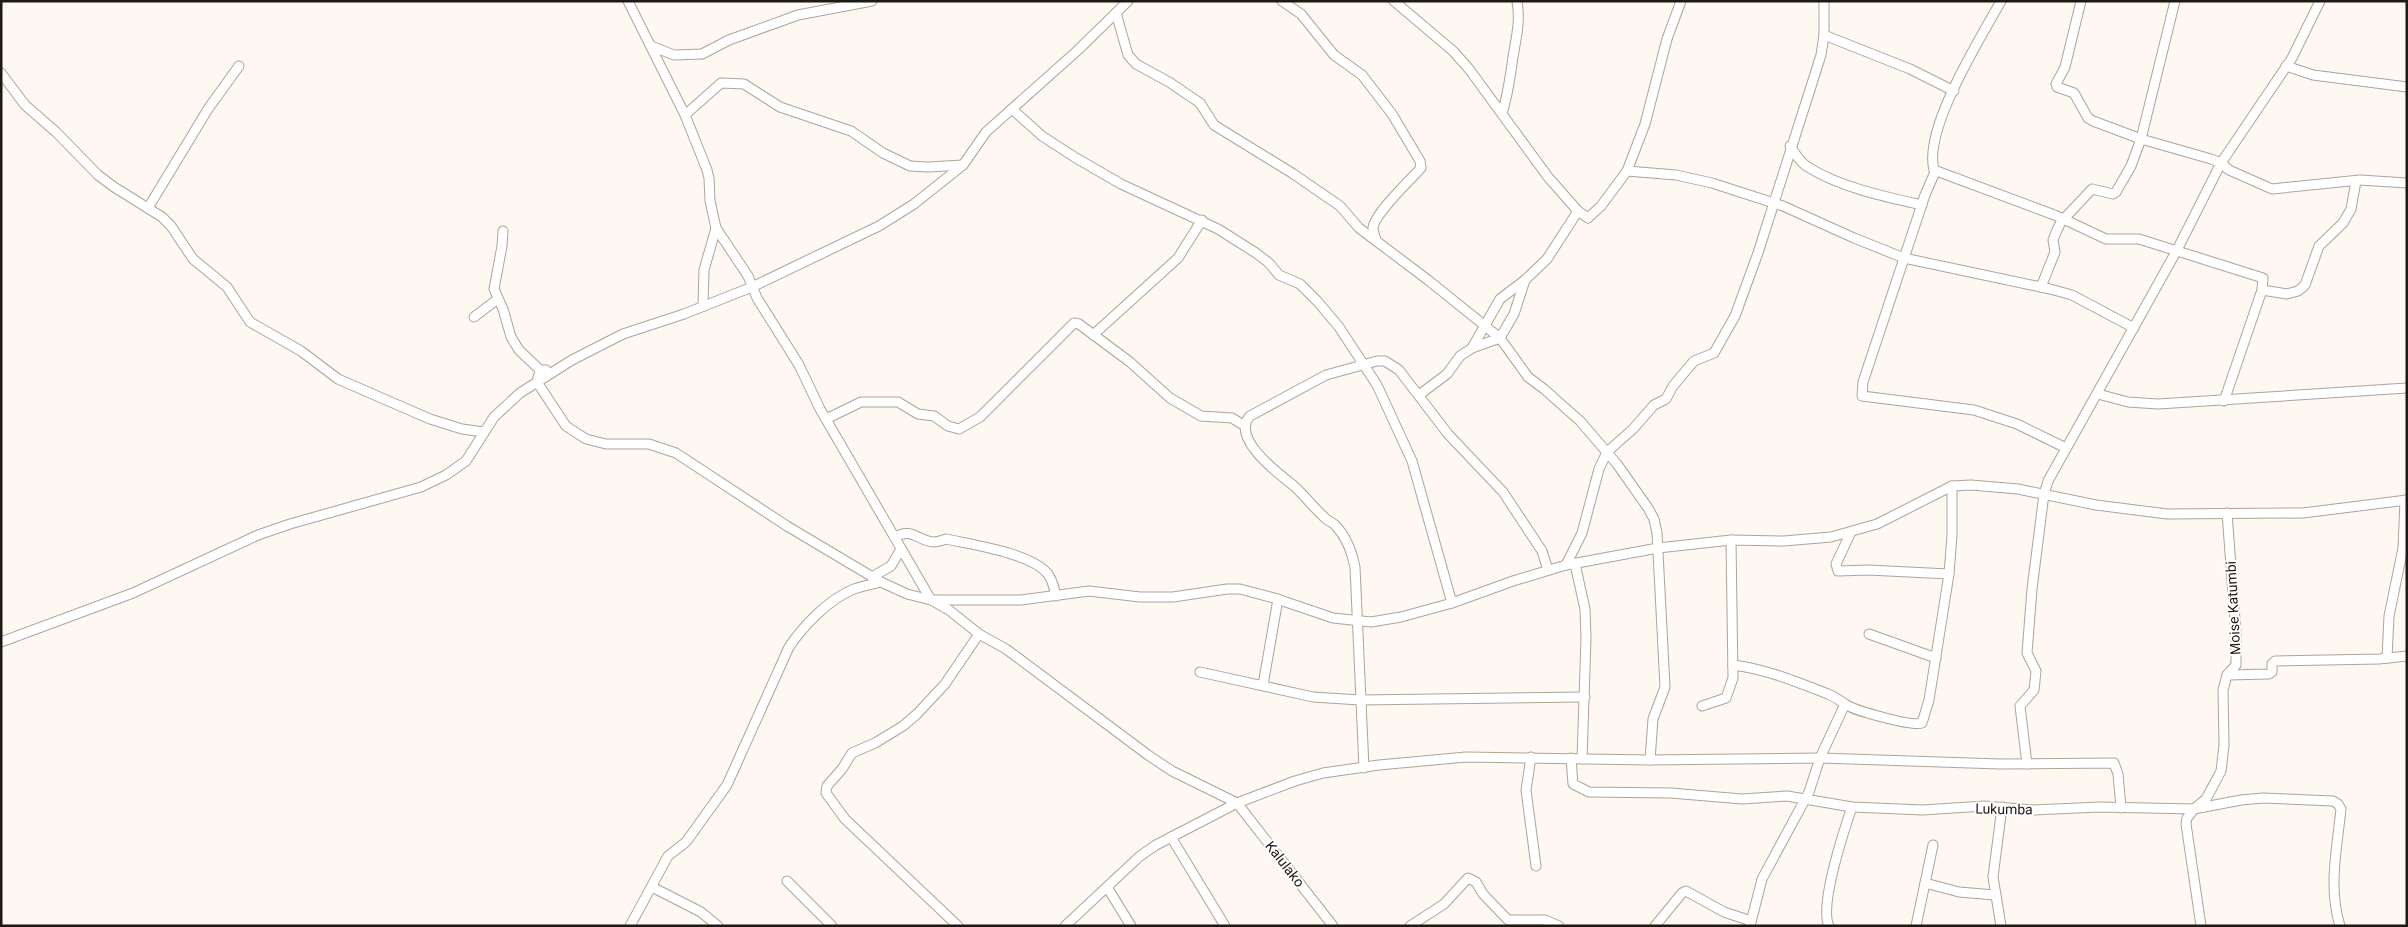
<svg xmlns="http://www.w3.org/2000/svg" width="2408" height="927" font-family="Roboto,sans-serif">
<style>
.lines{fill:none;stroke-linecap:round;stroke-linejoin:round}
.minor-casing{stroke:#b0a495;stroke-width:11}
.minor{stroke:#fff;stroke-width:9}
.labels{text-anchor:middle;stroke-width:4;stroke-linejoin:round;paint-order:stroke}
.street-label{font-size:14px;fill:#1d1913;stroke:#fff}
</style>
<rect width="100%" height="100%" fill="#fdf8f2"/>
<g class="lines">
<defs>
<g id="minor">
<path d="M628,1L685,115L707,170L709,178L710,201L716,228L748,276L757,298L799,365L820,409L931,600L949,610L979,634L1006,649L1148,755L1172,771L1237,803L1333,926"/>
<path d="M1282,1L1301,14L1334,55L1362,75L1392,114L1420,161L1421,168C1411,179 1374,214 1373,228C1373,232 1375,236 1376,240"/>
<path d="M1394,1L1453,51L1469,69L1548,177L1578,211L1588,218L1601,206L1627,171L1645,124L1667,39L1681,1"/>
<path d="M2001,1C1980,39 1923,129 1934,170L2057,216L2106,239H2139L2263,278L2262,290L2224,401"/>
<path d="M2175,1L2141,139L2211,159L2221,163L2229,170L2272,189L2360,180L2407,183"/>
<path d="M1116,13L1128,55L1136,64L1169,82L1200,103L1214,125L1292,173L1340,206L1359,228L1428,280L1500,338L1528,377L1544,389L1580,421L1617,464L1648,508L1654,519L1657,533L1665,687L1653,719L1650,760"/>
<path d="M1824,35L1910,69L1954,91"/>
<path d="M651,46L674,55L702,54L729,40L798,15L872,1"/>
<path d="M2286,66L2313,75L2407,87"/>
<path d="M1,73L25,105L56,132L98,175L114,187L162,217L171,226L193,259L227,287L250,322L301,351L338,379L430,419L462,429L484,432"/>
<path d="M1012,109L1042,136L1076,158L1121,184L1218,229L1256,253L1269,263L1279,275L1300,284L1318,302L1339,327L1377,385L1412,461L1452,603"/>
<path d="M1502,114C1508,94 1509,84 1512,64C1515,41 1521,24 1517,1"/>
<path d="M685,115L721,83L744,84L780,107L851,131L883,153L910,166L928,167L963,165"/>
<path d="M1790,146C1795,153 1800,163 1808,167C1839,187 1886,197 1922,205"/>
<path d="M1627,171L1676,175L1712,183L1783,206L1854,238L1904,258L2050,289L2072,295L2134,328"/>
<path d="M1935,172L1925,195L1863,382L1862,396L1974,410L2017,424L2066,448"/>
<path d="M148,208L208,109L239,66"/>
<path d="M503,231L502,246L494,289L503,309L511,337L519,350L540,370H546"/>
<path d="M2041,287L2055,252L2053,240L2057,230L2061,222L2092,189L2113,194L2116,192L2131,166L2141,139L2093,121L2088,118L2074,93L2057,87L2056,84L2065,67L2081,1"/>
<path d="M2262,290L2287,294L2298,291L2305,285L2319,246L2343,223L2351,209L2356,181"/>
<path d="M703,306L704,270L716,228"/>
<path d="M474,317L495,301L499,302"/>
<path d="M1093,335L1178,258L1202,220"/>
<path d="M1472,348L1500,338L1514,314L1525,280"/>
<path d="M540,370L537,382L566,426L586,439L606,444H649L676,453L787,526L881,582L907,594L931,600H1021L1089,591L1140,597H1173L1227,589H1240L1274,598L1333,618L1371,622L1401,617L1452,603L1513,581L1566,565L1658,548L1731,540L1784,541L1831,537L1877,524L1952,486L1971,485L2018,489L2096,505L2167,514L2303,513L2407,500"/>
<path d="M2098,394L2128,402L2158,404L2407,388"/>
<path d="M1419,395L1447,374L1460,356L1472,348L1500,299L1525,280L1547,259L1578,211"/>
<path d="M826,419L861,402H898L918,414L934,416L948,426L959,429L980,417L1074,323L1079,324L1130,362L1170,398L1201,416L1232,418L1245,426"/>
<path d="M1851,532L1836,564L1838,571L1868,570L1949,574"/>
<path d="M895,537C913,527 917,541 934,542C938,542 943,540 946,539C973,545 1031,553 1048,574C1053,581 1054,588 1056,596"/>
<path d="M1575,564L1585,609L1586,638L1582,759"/>
<path d="M1566,565L1582,533L1599,469L1607,452L1633,429L1654,405L1666,399L1673,386L1694,361L1714,353L1735,316L1758,253L1821,55L1824,35V1"/>
<path d="M872,577L891,566L901,549"/>
<path d="M1869,634L1936,658"/>
<path d="M1,642L133,593L258,535L290,524L421,487L446,475L466,461L494,417L520,393L572,360L623,334L684,314L752,287L879,226L914,204L963,165L986,132L1078,50L1128,1"/>
<path d="M2387,658L2389,616L2403,548L2405,500"/>
<path d="M1733,665C1766,669 1797,682 1828,694C1835,697 1839,700 1845,704C1853,710 1912,727 1922,723L1929,700L1949,574L1952,535V486"/>
<path d="M1200,672L1313,697L1360,700L1585,697"/>
<path d="M2227,675L2269,674L2272,672V664L2275,661L2379,659L2407,656"/>
<path d="M1263,685L1278,599"/>
<path d="M1702,706L1726,698L1733,678L1731,540"/>
<path d="M1531,757L1526,790L1536,866"/>
<path d="M1571,758L1573,784L1589,792L1671,793L1742,799L1787,796L1852,807L1923,810L1984,806L2033,810L2100,807L2194,809L2241,800L2263,798L2333,801L2338,804L2341,809C2337,848 2328,888 2340,926"/>
<path d="M2027,764L2020,706L2034,690L2036,671L2027,653L2032,589L2044,494L2048,481L2177,250L2221,163L2292,58L2320,1"/>
<path d="M1364,768L1355,567C1352,552 1347,538 1336,526C1333,522 1327,521 1324,517C1313,507 1305,496 1294,486C1279,474 1230,438 1250,416L1326,375L1377,361H1385L1399,370L1448,434L1503,492L1542,551L1548,570"/>
<path d="M1171,837L1225,926"/>
<path d="M787,881L832,926"/>
<path d="M1925,883L1959,892L1995,895"/>
<path d="M652,887L701,912L718,926"/>
<path d="M1107,887L1131,926"/>
<path d="M630,926L668,856L686,842L727,785L789,647C804,625 829,599 854,589C862,586 872,584 881,582"/>
<path d="M958,926L845,819L826,793L827,786L842,769L852,753L875,743L903,726L917,714L945,684L979,634"/>
<path d="M1065,926L1140,856L1156,845L1237,803L1295,781L1323,773L1379,765L1466,757L1650,760L1820,758L2000,764L2114,763L2118,774L2121,808"/>
<path d="M1410,926L1444,904L1468,878L1476,882L1483,894L1508,920H1545L1559,926"/>
<path d="M1655,926L1682,893L1686,891L1724,912L1751,921"/>
<path d="M1750,926L1762,879L1809,792L1820,758L1845,704"/>
<path d="M1829,926C1819,906 1844,830 1852,807"/>
<path d="M1916,926L1933,845"/>
<path d="M2001,926L1993,877L2002,807"/>
<path d="M2201,926L2186,824L2187,818L2194,809L2206,799L2221,771L2224,745L2223,690L2227,675L2236,665V633L2227,513"/>
</g>
</defs>
<!-- minor casing -->
<use href="#minor" class="minor-casing"/>
<!-- minor -->
<use href="#minor" class="minor"/>
</g>
<g class="labels">
<!-- street labels -->
<g class="street-label">
<text transform="translate(2233 608) rotate(-93)" y="5">Moise Katumbi</text>
<text transform="translate(2004 809) rotate(1)" y="5">Lukumba</text>
<text transform="translate(1285 864) rotate(52)" y="5">Kalulako</text>
</g>
</g>
<!-- border -->
<rect width="2408" height="927" fill="none" stroke="#1d1913" stroke-width="5"/>
</svg>
